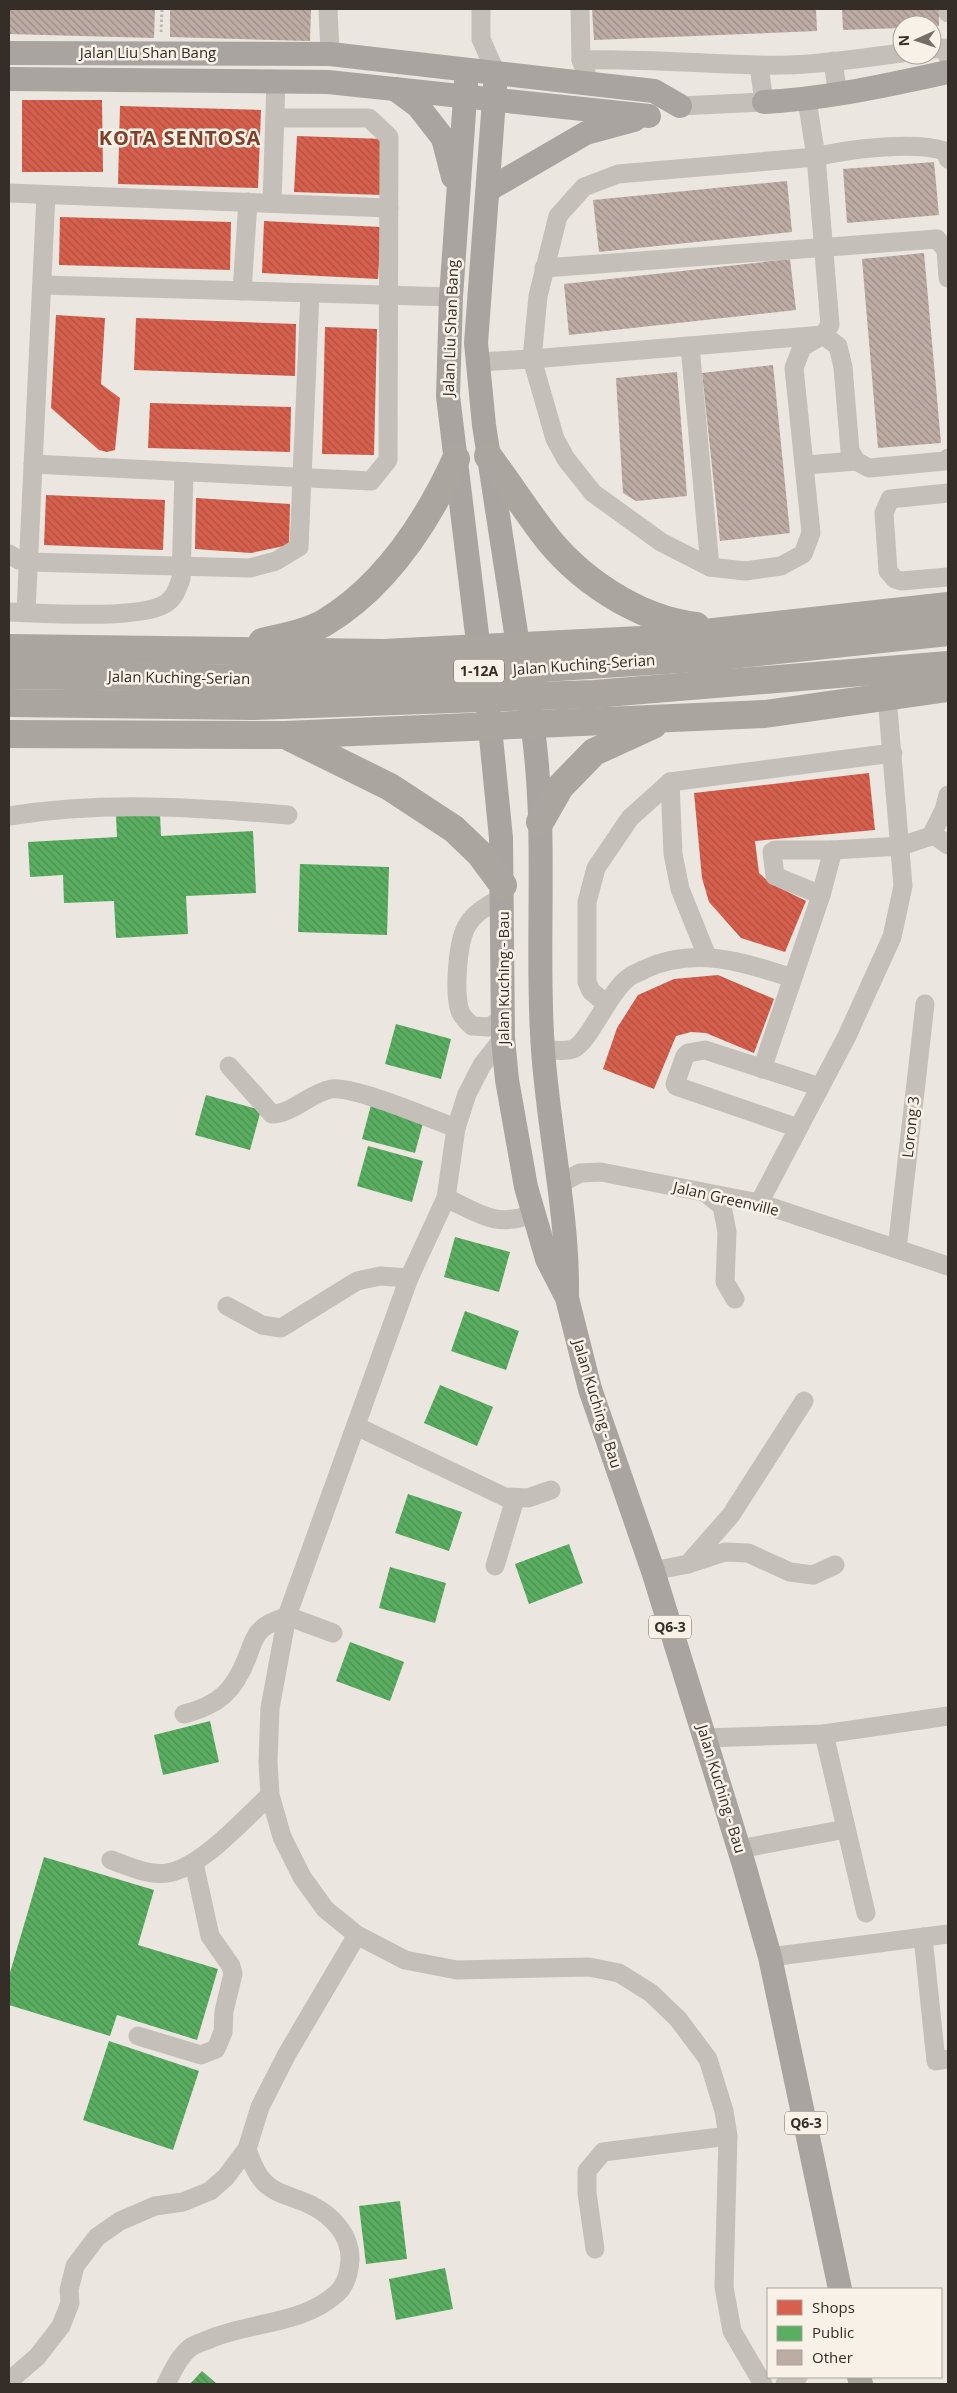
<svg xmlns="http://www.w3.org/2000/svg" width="957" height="2393" font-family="'Open Sans',sans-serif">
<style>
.shops{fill:url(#shops-back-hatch)}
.public{fill:url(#public-back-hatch)}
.building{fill:url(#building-back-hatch)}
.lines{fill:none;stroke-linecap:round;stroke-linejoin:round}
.path{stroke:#bcb7b2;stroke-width:3;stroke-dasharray:2.5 2.5;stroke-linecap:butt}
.minor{stroke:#c4bfb9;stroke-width:19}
.major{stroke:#a9a49f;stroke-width:24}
.highway{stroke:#aaa59f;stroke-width:28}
.highway-bridge{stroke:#aaa59f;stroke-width:28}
.labels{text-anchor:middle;stroke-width:5;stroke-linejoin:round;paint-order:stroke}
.shield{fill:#f8f1e8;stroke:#6f6862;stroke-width:1}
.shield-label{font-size:14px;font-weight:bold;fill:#342d28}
.street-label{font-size:15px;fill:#342d28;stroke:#f8f1e8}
.district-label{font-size:20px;font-weight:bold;letter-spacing:1px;fill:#7c4129;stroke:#f8f1e8}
</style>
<defs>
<pattern id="shops-back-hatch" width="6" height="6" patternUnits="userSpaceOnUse" patternTransform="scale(1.25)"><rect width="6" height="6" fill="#d6604d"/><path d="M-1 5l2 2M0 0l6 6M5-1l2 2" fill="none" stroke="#ae5040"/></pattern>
<pattern id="public-back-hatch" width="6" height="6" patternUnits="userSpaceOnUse" patternTransform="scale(1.25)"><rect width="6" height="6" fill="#5aae61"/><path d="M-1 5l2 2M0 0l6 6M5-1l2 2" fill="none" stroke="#4b8e50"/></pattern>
<pattern id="building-back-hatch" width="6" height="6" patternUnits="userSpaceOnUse" patternTransform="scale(1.25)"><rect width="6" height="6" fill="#bdaca4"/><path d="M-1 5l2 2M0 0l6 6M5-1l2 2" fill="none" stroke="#9a8c86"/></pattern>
</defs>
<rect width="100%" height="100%" fill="#ebe6e0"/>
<!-- shops -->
<g class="shops">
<path d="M22,100H102L103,172H22Z"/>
<path d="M120,106L261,110L258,188L118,184Z"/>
<path d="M297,136L384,139L382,195L294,192Z"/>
<path d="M60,217L231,222L230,270L59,265Z"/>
<path d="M264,221L381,227L378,279L262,273Z"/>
<path d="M56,315L105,318L101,384L120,398L115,450L107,452L99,450L51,408Z"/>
<path d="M136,318L296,324L295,376L134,370Z"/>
<path d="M325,327L377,329L374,455L322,454Z"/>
<path d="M150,403L291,407L290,452L148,448Z"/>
<path d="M46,495L165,500L163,550L44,545Z"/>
<path d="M196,498L290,504L289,545L251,553L195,549Z"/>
<path d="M869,773L875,830L755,841L759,873L770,883L806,901L785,952L741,938L709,902L702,878L694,793Z"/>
<path d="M718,975L774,999L754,1053L706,1033L691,1032L676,1036L654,1089L603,1069L617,1028L638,995L674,979Z"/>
</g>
<!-- public -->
<g class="public">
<path d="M160,814L161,836L253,831L256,893L186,896L188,934L116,938L114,901L64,903L63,875L30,877L28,842L117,837L116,816Z"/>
<path d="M300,864L389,867L387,935L298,932Z"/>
<path d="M396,1024L451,1039L441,1079L385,1064Z"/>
<path d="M206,1095L261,1110L250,1150L195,1135Z"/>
<path d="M371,1105L424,1119L415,1153L362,1139Z"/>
<path d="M368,1146L423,1161L412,1202L357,1186Z"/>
<path d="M455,1237L510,1252L499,1292L444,1277Z"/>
<path d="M465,1311L519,1331L506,1370L451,1351Z"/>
<path d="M440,1385L493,1407L477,1446L424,1423Z"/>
<path d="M408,1494L462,1512L449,1551L395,1533Z"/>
<path d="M569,1544L583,1583L529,1604L515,1564Z"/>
<path d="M390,1567L446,1583L435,1623L379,1608Z"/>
<path d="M350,1642L404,1662L390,1701L336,1681Z"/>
<path d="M210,1721L219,1762L163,1775L154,1735Z"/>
<path d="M44,1857L154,1890L138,1945L218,1969L197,2040L117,2015L110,2036L9,2005V1976Z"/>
<path d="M109,2041L199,2071L173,2150L83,2120Z"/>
<path d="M400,2201L407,2259L366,2264L359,2206Z"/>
<path d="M445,2268L453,2309L396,2320L389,2279Z"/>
<path d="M202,2371L217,2384H190Z"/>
</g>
<!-- building -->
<g class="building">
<path d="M9,9H155L154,38L9,34Z"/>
<path d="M170,9H311L310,41L170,37Z"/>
<path d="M592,9H816L817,31L594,40Z"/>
<path d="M842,9H939V26L902,25V28L843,30Z"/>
<path d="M934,162L939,215L847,223L843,169Z"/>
<path d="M787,181L792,232L599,252L593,200Z"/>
<path d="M924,253L941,443L878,448L862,259Z"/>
<path d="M790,259L796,310L569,335L564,284Z"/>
<path d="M773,365L790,533L720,541L702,373Z"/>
<path d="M677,372L687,496L636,501L623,493L616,378Z"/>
</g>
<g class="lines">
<!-- path -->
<path class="path" d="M161,32L162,9"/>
<!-- minor -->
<g class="minor">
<path d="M328,9L330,54"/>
<path d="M481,9V39L496,73"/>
<path d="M580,9L581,60L586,72"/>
<path d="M948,9V13"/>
<path d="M932,49L944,48L948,57"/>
<path d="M581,60C640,58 698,64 757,65C805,67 854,59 902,53"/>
<path d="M833,61L838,96"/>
<path d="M807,100L816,157C848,149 914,141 945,151L948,159"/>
<path d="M680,106L764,102L759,66"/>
<path d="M9,193L389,208"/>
<path d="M272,203L276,81"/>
<path d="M544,268L937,239L946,250L948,278"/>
<path d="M42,285L451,297"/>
<path d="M242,291L248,202"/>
<path d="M690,346L710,567"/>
<path d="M477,362L532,359L538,296L558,216L584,187L618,174L816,157L830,325L823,335L802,347L794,368L811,533L803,554L781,566L745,571L710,567L661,542L593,493L566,459L555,439L532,359L823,335L838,346L843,367L850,451L856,461L869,468L945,461L948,458"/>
<path d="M33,464L371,481L388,460L389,137L369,118H275"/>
<path d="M806,465L856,461"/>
<path d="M948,493L890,499L884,513L888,571L895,579L901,581L948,577"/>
<path d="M9,554L19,560L28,562L250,568L276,561L299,547L310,293"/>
<path d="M9,612C42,613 139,620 165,604C175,598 177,589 181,579L184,472"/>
<path d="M26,612L46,195"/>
<path d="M670,782L673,854L680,889L707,956"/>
<path d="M9,816C102,801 194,807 288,815"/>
<path d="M931,836L944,810L948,795"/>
<path d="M821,895L775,876L772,852L775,850H833"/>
<path d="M605,1003L591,991L587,982V902L596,868L630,818L670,782L893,753"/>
<path d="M503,1019L489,1027L472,1026C468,1022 462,1017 460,1011C454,993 457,940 468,924C474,914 484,908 494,902L503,905"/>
<path d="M503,1038L482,1065L467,1094L456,1128L446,1198L409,1278L287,1616L270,1708L268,1762L270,1795L282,1837L302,1877L325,1909L357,1935L405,1960L457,1970L589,1967L619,1973L651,1993L678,2019L708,2059L724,2111L728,2136L724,2287L732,2331L763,2384"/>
<path d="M542,1049C552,1050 564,1052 573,1049C589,1043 608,993 628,978C632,974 640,972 645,969C694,946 744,962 792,978"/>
<path d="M229,1066L272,1114C292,1114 310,1093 331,1089C353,1085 431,1119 456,1128"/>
<path d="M762,1069L821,895L833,850L901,846L931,836L937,837L948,845"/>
<path d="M798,1128L676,1086L675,1084L685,1056L688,1053L705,1050L820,1087"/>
<path d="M559,1184L580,1173L601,1172L759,1203L948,1266"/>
<path d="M707,1194L722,1206L727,1232L725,1282L735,1299"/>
<path d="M446,1198C481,1214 494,1228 533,1214"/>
<path d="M759,1203L847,1036L892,937L903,886L887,697"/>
<path d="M897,1249L925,1004"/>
<path d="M227,1306L262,1325L281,1328L357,1281L380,1276L409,1278"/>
<path d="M356,1426L505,1497L528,1498L551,1490"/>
<path d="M688,1564L731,1515L804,1401"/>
<path d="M495,1566L515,1499"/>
<path d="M653,1571L688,1564L725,1552L748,1553L790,1572L813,1575L835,1565"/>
<path d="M184,1714C219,1705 234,1691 247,1658C250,1650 253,1640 258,1633C265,1624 277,1620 287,1616L333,1633"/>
<path d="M824,1734L866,1913"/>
<path d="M706,1738L824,1734L948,1716"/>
<path d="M739,1849L846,1829"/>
<path d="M111,1860C128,1866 149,1876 167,1873C200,1869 245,1818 270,1795"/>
<path d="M923,1937L936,2061L948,2059"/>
<path d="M770,1957L948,1934"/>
<path d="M138,2036L201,2055L216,2049L223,2032L224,2011L233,1974L231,1966L210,1936L194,1863"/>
<path d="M595,2249L587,2193V2171L603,2152L728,2136"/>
<path d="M9,2381L37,2357L61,2326L70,2303L69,2290L75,2266L97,2237L120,2221L155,2206L183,2202L210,2191L226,2177L247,2149L260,2107L287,2054L357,1935"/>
<path d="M166,2384C173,2371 179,2356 191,2347C197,2343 206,2341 212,2338C252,2322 303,2324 336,2294C346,2286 349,2273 350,2260C351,2236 333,2216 311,2205C296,2197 276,2195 264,2182C255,2173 251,2160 247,2149"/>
<path d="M785,2384L798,2377"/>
</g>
<!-- major -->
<g class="major">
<path d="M9,53L330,54L654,91L680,106"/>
<path d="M467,70L451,297L448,396L481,667"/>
<path d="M496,73L476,343L484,425L521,665"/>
<path d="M9,79L328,82L649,116"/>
<path d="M395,89L418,106L443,138L453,177"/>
<path d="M764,102C827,99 887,85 948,72"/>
<path d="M488,190L586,133L634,120"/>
<path d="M529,705C549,814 536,925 542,1034C546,1121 568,1207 567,1294"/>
<path d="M488,707L501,838L503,1038L507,1080L526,1187L547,1259L567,1298L590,1389L653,1571L744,1865L770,1957L840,2289"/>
<path d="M859,2377L861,2384"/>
</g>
<!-- highway -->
<g class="highway">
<path d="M488,456C506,480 523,506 541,530C576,578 637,619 696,626"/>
<path d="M262,642C283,637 306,633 324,623C386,586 427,522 456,459"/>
<path d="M9,648L384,653L641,640L948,606"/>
<path d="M9,734L285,735L765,714L948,688"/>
<path d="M287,736L390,787L454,829L480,854L503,885"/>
<path d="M540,822L560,787L594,752L653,725"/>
</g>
<!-- highway-bridge -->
<g class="highway-bridge">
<path d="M9,675L258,679L512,670L712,657L948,632"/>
<path d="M9,703L253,706L594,694L948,665"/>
</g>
</g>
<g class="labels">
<!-- shield labels -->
<g class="shield">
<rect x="454" y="659.5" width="50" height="23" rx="4"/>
<rect x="649" y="1615.5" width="42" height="23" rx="4"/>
<rect x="785" y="2111.5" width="42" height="23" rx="4"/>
</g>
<g class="shield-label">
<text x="479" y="676">1-12A</text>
<text x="670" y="1632">Q6-3</text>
<text x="806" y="2128">Q6-3</text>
</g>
<!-- street labels -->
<g class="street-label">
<text x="148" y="58">Jalan Liu Shan Bang</text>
<text transform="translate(451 328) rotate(-88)" y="5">Jalan Liu Shan Bang</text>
<text transform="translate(584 665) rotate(-4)" y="5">Jalan Kuching-Serian</text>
<text transform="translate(179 678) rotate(1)" y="5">Jalan Kuching-Serian</text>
<text transform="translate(504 978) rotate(-90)" y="5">Jalan Kuching - Bau</text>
<text transform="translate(911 1127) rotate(-84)" y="5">Lorong 3</text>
<text transform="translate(726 1199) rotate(13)" y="5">Jalan Greenville</text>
<text transform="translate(597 1404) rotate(73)" y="5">Jalan Kuching - Bau</text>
<text transform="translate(721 1789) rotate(73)" y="5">Jalan Kuching - Bau</text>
</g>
<!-- district labels -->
<g class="district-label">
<text x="180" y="145">KOTA SENTOSA</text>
</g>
</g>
<!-- border -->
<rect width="957" height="2393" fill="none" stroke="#342d28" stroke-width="20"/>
<!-- legend -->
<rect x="767" y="2288" width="175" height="90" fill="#f8f1e8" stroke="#aaa39b"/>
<rect x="777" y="2300" width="25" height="15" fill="#d6604d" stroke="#aaa39b"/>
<text x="812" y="2313" font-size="15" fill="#342d28">Shops</text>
<rect x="777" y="2326" width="25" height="15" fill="#5aae61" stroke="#aaa39b"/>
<text x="812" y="2338" font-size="15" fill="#342d28">Public</text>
<rect x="777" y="2350" width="25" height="15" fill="#bdaca4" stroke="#aaa39b"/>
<text x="812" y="2363" font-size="15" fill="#342d28">Other</text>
<!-- north arrow -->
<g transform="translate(917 40) rotate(267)"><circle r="24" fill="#f8f1e8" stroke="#aaa39b"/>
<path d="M0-4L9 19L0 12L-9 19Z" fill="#746e68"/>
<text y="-8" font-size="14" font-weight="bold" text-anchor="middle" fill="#342d28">N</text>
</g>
</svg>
